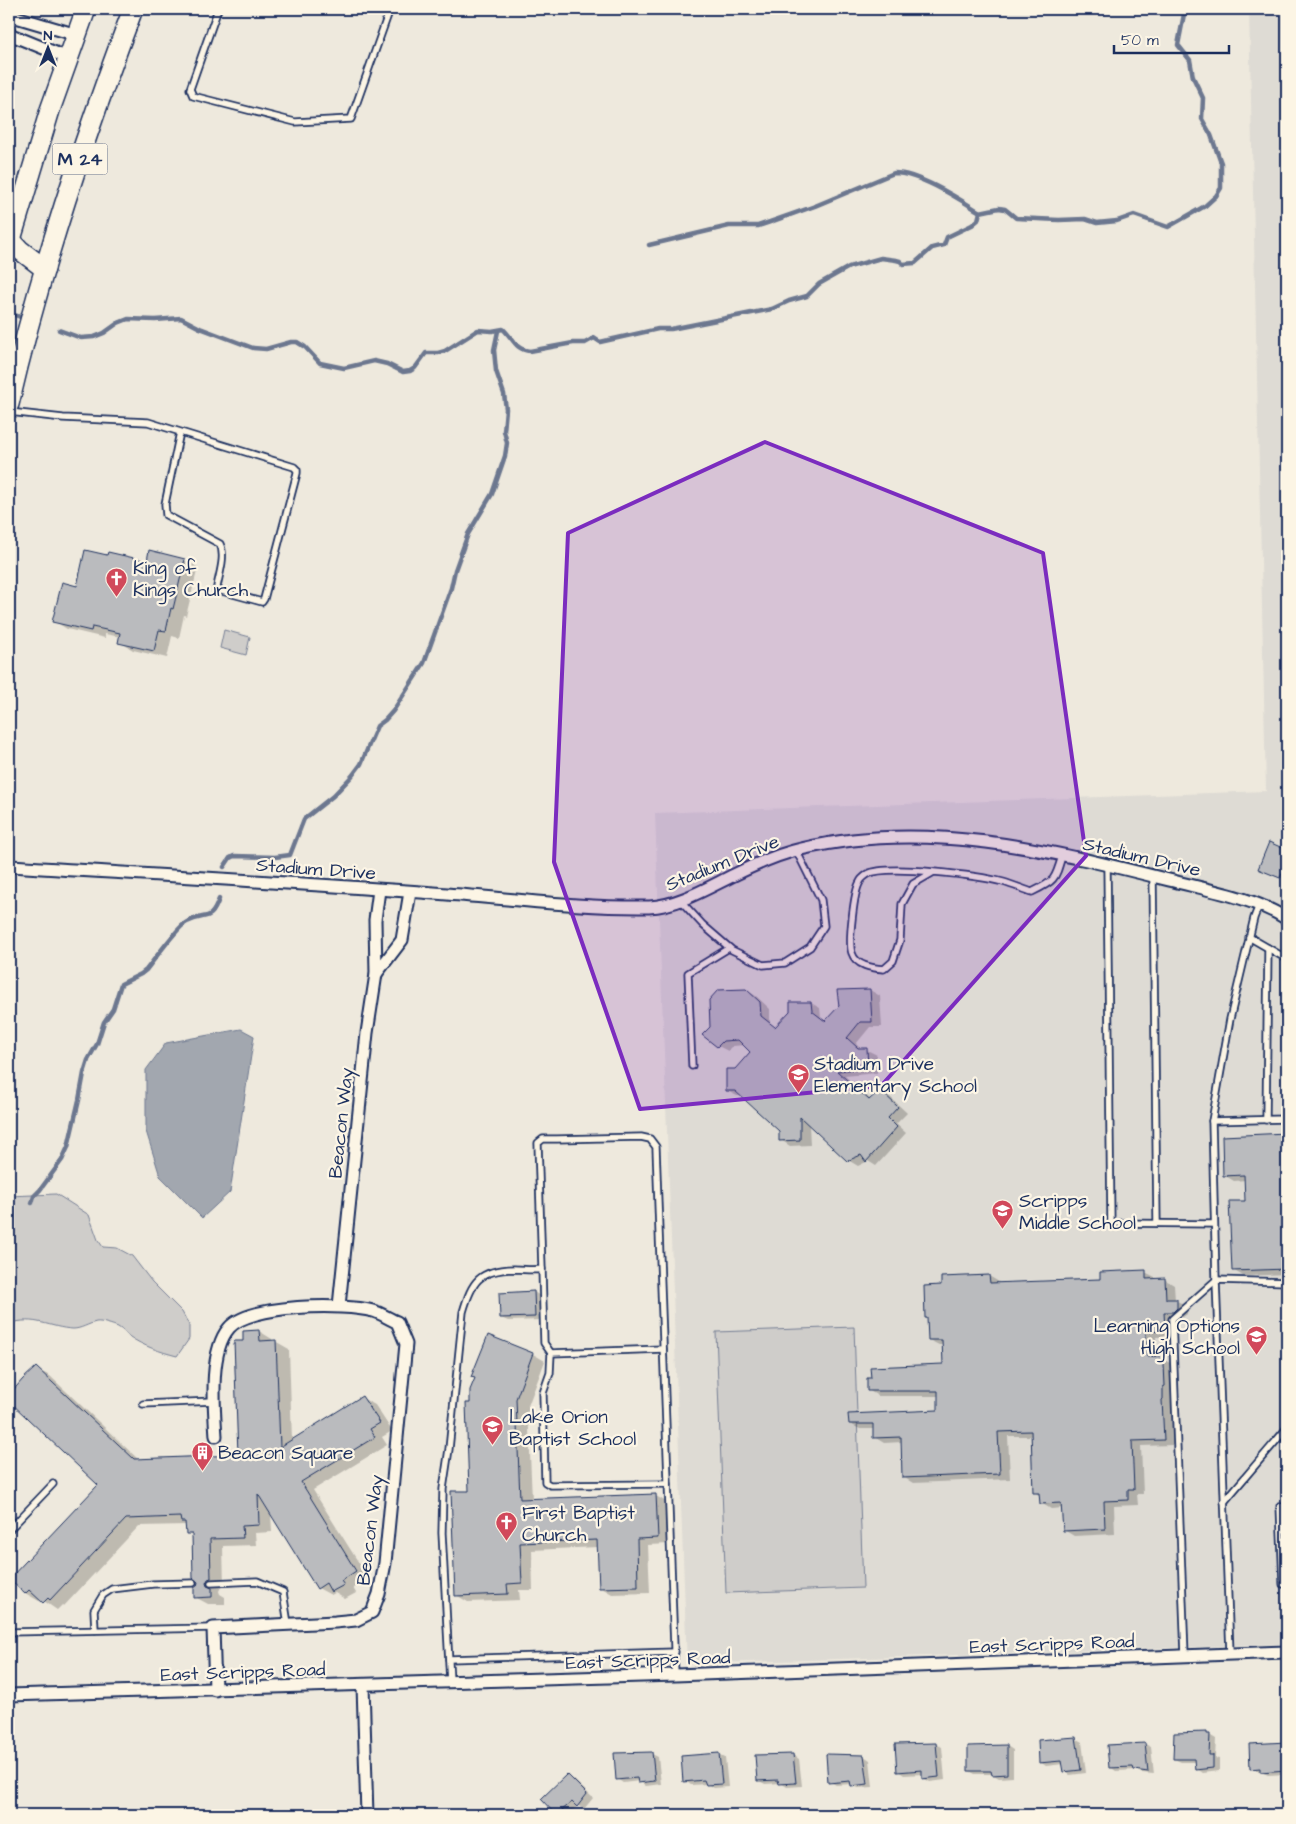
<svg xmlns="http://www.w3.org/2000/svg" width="1296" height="1824" font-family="'Architects Daughter',sans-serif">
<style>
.built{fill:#dedbd4}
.green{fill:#cfcdca;stroke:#757e94}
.water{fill:#a2a7af;stroke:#6c778f}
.shadow{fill:#0003}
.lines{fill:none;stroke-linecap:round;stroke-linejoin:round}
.stream{stroke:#6c778f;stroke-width:4.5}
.building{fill:#babbbe;stroke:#1b2f5e}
.lane-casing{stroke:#1b2f5e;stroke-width:9}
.street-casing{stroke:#1b2f5e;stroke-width:15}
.primary-casing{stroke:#1b2f5e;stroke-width:22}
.lane{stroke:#fcf5e5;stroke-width:5.5}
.street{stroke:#fcf5e5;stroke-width:11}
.primary{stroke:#fcf5e5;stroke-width:19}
.marked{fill:#7b2cbf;fill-opacity:0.2;stroke:#7b2cbf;stroke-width:4;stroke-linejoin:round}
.labels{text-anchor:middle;stroke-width:4.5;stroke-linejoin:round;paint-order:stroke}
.shield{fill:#fcf5e5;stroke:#5e6a86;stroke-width:1}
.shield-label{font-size:18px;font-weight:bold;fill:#1b2f5e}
.poi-label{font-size:19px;fill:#1b2f5e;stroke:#fcf5e5;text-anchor:start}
.street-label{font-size:19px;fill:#1b2f5e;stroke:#fcf5e5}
</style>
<rect width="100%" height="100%" fill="#eee9dd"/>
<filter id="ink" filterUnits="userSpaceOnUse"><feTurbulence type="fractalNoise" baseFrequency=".02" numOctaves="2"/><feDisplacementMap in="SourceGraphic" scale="10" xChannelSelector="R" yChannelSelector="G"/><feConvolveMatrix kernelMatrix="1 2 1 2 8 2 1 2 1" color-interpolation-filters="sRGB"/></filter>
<g filter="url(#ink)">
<!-- built -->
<path class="built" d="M1249,9H1287V1644L687,1664L655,813L1266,791Z"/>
<!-- green -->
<g class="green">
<path d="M224,630L250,637L246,655L220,648Z"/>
<path d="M56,1194L89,1215L98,1240L103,1247L117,1248L132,1256L152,1282L182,1312L189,1325V1339L177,1356C161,1352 143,1346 130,1337C126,1334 123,1330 118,1327C113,1325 101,1321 96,1322C88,1324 81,1329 73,1329C50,1328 34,1315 9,1324V1196Z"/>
<path d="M854,1327L863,1588L726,1593L716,1332Z"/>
</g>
<!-- water -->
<path class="water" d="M241,1029L254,1036L230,1192L202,1218L160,1176L146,1131V1070L166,1043Z"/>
<!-- shadow -->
<g class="shadow">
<path d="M184,560L198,567L186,616L184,615L179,638L172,636L167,658L133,650L120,642L121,637L105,634V638L67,629L54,621L78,587L148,562Z"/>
<path d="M1270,843L1287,851V880L1266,872Z"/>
<path d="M746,990L756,996L770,1009V1023L776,1028L811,1003L820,1008L821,1018L826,1021L870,990L880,996L882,1027H870L856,1044L862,1050H867L877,1055V1073L845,1076L871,1100L880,1091L890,1097L907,1113L896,1124L906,1133L876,1166L868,1161L858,1166L848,1160L809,1124L810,1145L790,1146L781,1140L780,1131L743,1096H737L727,1091L735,1070L752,1052L745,1045L733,1046L728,1051L718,1046L712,1027Z"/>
<path d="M1287,1135V1274L1243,1276L1233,1270L1247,1202L1246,1180L1234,1181L1224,1175L1223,1137Z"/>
<path d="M1145,1272L1155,1277V1280L1164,1279L1174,1285L1175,1300L1187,1306V1314L1183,1317H1173L1174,1336L1156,1337L1157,1358H1160L1170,1363V1369L1174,1371L1173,1404L1171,1405L1173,1445L1141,1446L1143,1494H1137L1138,1505L1114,1506L1115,1534L1074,1536L1064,1530L1063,1508L1051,1509L1041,1503V1496L1034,1492L1032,1436H1008L1010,1479L913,1483L903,1477L902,1442L884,1443L874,1437V1429H860L850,1424L939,1411V1396H878L868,1390L944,1365L943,1345H939L929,1340L942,1287L989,1276L999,1282V1284L1102,1280Z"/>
<path d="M534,1292L540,1296L541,1320L508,1321L501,1318Z"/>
<path d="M259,1331L272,1339V1341H275L289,1349L292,1441L362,1398L375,1405L392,1431L382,1437L387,1445L313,1490L369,1579L353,1588L356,1593L345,1599L335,1593L331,1595L318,1588L271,1513L272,1532L255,1533L256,1545L223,1546L224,1586L221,1587L219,1591L220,1594L225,1597V1604H208L195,1597L199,1582L193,1536L187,1533V1525L139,1526L64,1606L62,1605L57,1610L41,1599L39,1601L25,1593L100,1484L9,1399V1397L36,1369L50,1376L139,1460L240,1456L244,1342Z"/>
<path d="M488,1337L533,1354L545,1361L528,1406L532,1500L656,1496L668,1503L669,1544L648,1545L650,1593L612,1594L600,1587L598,1547L532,1550L533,1590H519L520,1600L468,1602L456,1595L471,1492L472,1404Z"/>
<path d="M1206,1733L1216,1739L1215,1758L1219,1759V1771L1202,1773L1196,1769L1195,1762H1181L1174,1759Z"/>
<path d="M1075,1738L1082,1742L1086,1773L1070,1775L1064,1771L1063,1764L1046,1766L1040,1762Z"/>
<path d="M936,1744L942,1747L945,1780L930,1782L923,1778V1774L904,1775L898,1771Z"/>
<path d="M1145,1744L1151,1747L1154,1774L1141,1773L1136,1770L1116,1771L1110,1767L1108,1746Z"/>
<path d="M1287,1744V1774L1268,1775L1251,1768V1745Z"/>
<path d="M1007,1746L1013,1750V1777L999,1778L992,1774H975L969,1771Z"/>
<path d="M652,1754L658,1757L661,1784L646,1786L639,1781L623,1783L617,1779Z"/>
<path d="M719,1754L725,1758L728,1787L713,1788L707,1784L691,1785L685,1781L683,1757Z"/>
<path d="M793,1755L799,1759L802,1786L787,1787L781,1783L765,1784L758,1780Z"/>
<path d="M864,1756L870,1760L873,1787L858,1788L852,1784L836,1785L830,1782Z"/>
<path d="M567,1776L573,1779L593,1798L584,1809L578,1806L567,1815H558L543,1799Z"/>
</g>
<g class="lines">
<!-- stream -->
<g class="stream">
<path d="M649,245L729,226H758L770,222L815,206L894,173C919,173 959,199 980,212L999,208L1005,209L1016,218L1059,220L1085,219L1097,223L1117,221L1134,215L1168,227L1205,206L1216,196L1221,188V163L1211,135L1202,119L1203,98L1193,77L1190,60L1178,45L1185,9"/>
<path d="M9,313L26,319"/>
<path d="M59,330L81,338L94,337L104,333L118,323L128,319L155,320L181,318L200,328L253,348L266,349L291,342H297L305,347L320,363L344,368L374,361L387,364L403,372L410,371L415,368L426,353H438L445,351L478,330L492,331L503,329C513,338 515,350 530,351L573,343H585L594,338L600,342L658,329H671L772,309L789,301L807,296L819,284L849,267L881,258L896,260L900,261L903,264L915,263L932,248L944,245L947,237L972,225L978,220L980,212"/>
<path d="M224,867L230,858L234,856L275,857L290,855L304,819L333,796L352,776L361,764L377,726L385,720L393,711L424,663L451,588L455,570L468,534L492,494L505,456L507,443L504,431L506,409L504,394L496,371L494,350L498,331"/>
<path d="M32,1203L34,1196L40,1190L62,1160L68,1147L79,1100L84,1073L88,1060L97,1044L104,1022L113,1009L121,984L141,974L146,970C155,959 177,927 187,922C206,912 210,924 219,899"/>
</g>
</g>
<!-- building -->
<g class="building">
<path d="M85,550L107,555L108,552L147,561L149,550L185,559L173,609L171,608L166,631L159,630L154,651L118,643L120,633L92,627L91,631L52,622L62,582L77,586Z"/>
<path d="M1269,842L1287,850V861L1280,878L1258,869Z"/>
<path d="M746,989L760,1002L761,1016L775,1027L790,1011V1002H811L812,1011L825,1021L839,1006L837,990L870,989L872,1022H860L847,1038L858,1048H867L868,1068L837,1071L869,1100L880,1090L898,1107L888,1118L897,1127L866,1162L861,1155L847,1161L800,1117V1140L779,1141V1131L735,1091H726V1069H735L750,1052L738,1040L723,1041L717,1047L702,1035L710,1027L709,1000L718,990Z"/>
<path d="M1287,1133V1269L1232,1271L1229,1201H1245L1244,1175L1223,1176L1222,1136Z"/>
<path d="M1146,1270V1279L1165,1278L1166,1299H1177V1308L1173,1312H1164L1165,1331L1146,1332L1147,1357L1160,1356L1161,1363L1164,1364L1165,1386L1163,1387V1399L1162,1400L1164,1440L1132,1441L1134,1489H1128V1500L1104,1501L1105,1529L1063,1531L1061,1503L1040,1504L1039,1493H1033L1031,1431L998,1432L1000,1474L902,1478L901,1437L873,1438V1424H849L848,1414L938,1410V1391H867V1378H871L870,1367L943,1364L942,1340H928L927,1318H925L924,1286L941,1285V1277L989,1275L990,1283L1100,1279V1272Z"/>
<path d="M534,1291L535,1317L500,1318L499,1293Z"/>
<path d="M259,1330L260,1341L276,1340L280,1447L362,1396L380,1423L370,1429L375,1437L301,1482L356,1571L341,1581L344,1585L331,1592L326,1583L317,1589L258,1494L259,1525L242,1526L243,1538L210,1539L211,1578L208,1579L206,1583L207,1586L212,1588V1597L194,1598V1588L197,1586L198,1582L193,1578L192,1534H186L185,1522H181L180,1517L126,1519L50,1600L48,1598L43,1603L29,1590L25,1594L9,1579L98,1485L9,1401V1395L23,1379L36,1367L134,1459L238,1455L234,1341H243V1331Z"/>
<path d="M488,1335L533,1353L516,1399L520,1499L656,1494L658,1538L637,1539L638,1587L599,1588L597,1540L520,1543L522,1583L507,1584L508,1594L455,1596L451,1491H469L466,1403H470V1390L475,1378L471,1377Z"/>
<path d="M1207,1732V1734H1210L1209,1755H1213V1768L1195,1770L1194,1759H1173L1174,1733Z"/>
<path d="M1076,1737L1081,1770L1063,1772L1061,1761L1039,1763L1038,1740Z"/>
<path d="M1287,1742V1770L1260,1772V1768L1250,1769L1249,1744Z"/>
<path d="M936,1743L939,1777L922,1779V1770L897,1772L895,1744Z"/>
<path d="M1145,1743L1148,1772L1134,1770L1133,1767L1109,1768L1107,1745Z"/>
<path d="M1007,1745V1774L992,1775L991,1771H968V1746Z"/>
<path d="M652,1752L655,1781L638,1783L637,1778L616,1780L614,1753Z"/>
<path d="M719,1753L722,1784L706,1785L704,1780L683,1782L681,1756Z"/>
<path d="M793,1754L796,1783L779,1784L778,1780L757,1781L755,1755Z"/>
<path d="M826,1754L864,1755L868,1784L851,1786L850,1781L828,1783Z"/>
<path d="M567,1774L587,1794L577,1807L572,1802L556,1815L541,1799Z"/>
</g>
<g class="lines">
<defs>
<g id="lane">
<path d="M218,9L190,89L193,96L295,122L351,119L390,9"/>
<path d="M9,412L63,418L148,422L294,467L297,470V473L264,599L262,602L218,590L217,587C219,575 226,556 220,544L166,515L165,504L180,432"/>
<path d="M1107,865L1111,1223L1214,1224"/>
<path d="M932,873L913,884L902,904L900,940L893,961L884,969C872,968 856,966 852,953C848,943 854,891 860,882C861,879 865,876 868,874C887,864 980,876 1003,882C1013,885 1023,889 1032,892C1055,881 1055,880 1062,856"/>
<path d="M1153,876L1157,1223"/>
<path d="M680,900L703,925L732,950L763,965L785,963L810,947L824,926L821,900L796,850"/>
<path d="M1249,937L1287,959"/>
<path d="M692,1066L688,973L729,948"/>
<path d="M1266,1120L1268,948"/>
<path d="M1212,1121L1287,1119"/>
<path d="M542,1269L544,1343L551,1353L550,1373L543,1393L545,1482L550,1485L668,1484"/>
<path d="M551,1353L663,1349"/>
<path d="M143,1404L214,1401"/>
<path d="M1224,1502L1287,1428"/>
<path d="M1287,1506H1280L1283,1584H1287"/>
<path d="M9,1530L53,1484"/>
<path d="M211,1583L257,1581L283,1592L288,1624"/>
<path d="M95,1630L94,1610L103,1595L112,1589L153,1584L193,1583"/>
<path d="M9,1632L213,1628"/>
<path d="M1230,1653L1216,1280L1287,1282"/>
<path d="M1185,1655L1172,1319L1216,1280L1212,1121L1230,1019L1254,918L1259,905"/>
<path d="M449,1659L675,1652"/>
<path d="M450,1682L442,1533L443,1489L449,1449L463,1312C472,1281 479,1270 514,1269C524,1269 533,1271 542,1269L538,1143L543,1139H557L641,1137L650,1139L656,1147L675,1675"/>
</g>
<g id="street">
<path d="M9,15L77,35"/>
<path d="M9,34L68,58"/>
<path d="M9,866C155,875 301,883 447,894C514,899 582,908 649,907C678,906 709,887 734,875C756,864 779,854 801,849C924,819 1050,850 1169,880C1208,890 1253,897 1287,919"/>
<path d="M376,974L402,940L410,892"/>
<path d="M339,1306L367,1033L376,974L375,920L379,890"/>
<path d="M363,1685L367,1815"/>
<path d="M215,1690L213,1628L335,1622L356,1620L372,1612L379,1594L385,1563L406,1344L397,1322C389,1319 381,1313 373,1311C344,1303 249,1304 229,1328C209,1351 214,1406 216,1436"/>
<path d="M9,1695L675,1675L1287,1652"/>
</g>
<g id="primary">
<path d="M11,240L20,250L45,269"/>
<path d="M9,246L50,110L86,9"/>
<path d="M9,404C40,270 84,138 133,9"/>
</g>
</defs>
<!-- lane casing -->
<use href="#lane" class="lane-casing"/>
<!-- street casing -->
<use href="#street" class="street-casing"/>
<!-- primary casing -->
<use href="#primary" class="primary-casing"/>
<!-- lane -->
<use href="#lane" class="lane"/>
<!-- street -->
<use href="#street" class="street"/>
<!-- primary -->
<use href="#primary" class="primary"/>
</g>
</g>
<!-- marked area -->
<path class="marked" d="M765,442L1043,553L1086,856L881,1086L640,1109L554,862L568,533Z"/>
<!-- icons -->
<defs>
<symbol id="church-pin" viewBox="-11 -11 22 30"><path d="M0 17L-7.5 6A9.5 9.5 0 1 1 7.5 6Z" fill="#d1495b" stroke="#fcf5e5"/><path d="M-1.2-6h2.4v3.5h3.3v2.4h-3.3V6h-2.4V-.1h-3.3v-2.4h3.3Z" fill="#fff"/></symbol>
<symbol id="school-pin" viewBox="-11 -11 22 30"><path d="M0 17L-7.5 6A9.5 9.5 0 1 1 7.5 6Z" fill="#d1495b" stroke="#fcf5e5"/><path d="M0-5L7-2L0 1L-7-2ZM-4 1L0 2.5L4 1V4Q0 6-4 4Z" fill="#fff"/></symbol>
<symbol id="building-pin" viewBox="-11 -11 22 30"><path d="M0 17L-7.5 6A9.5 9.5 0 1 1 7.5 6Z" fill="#d1495b" stroke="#fcf5e5"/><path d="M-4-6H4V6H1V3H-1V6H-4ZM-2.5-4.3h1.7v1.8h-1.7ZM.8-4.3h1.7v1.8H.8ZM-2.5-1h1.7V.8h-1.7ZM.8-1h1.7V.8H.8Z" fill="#fff"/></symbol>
</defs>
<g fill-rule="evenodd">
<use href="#church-pin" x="104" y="566" width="25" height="34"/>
<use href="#school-pin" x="786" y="1062" width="25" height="34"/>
<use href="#school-pin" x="990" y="1198" width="25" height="34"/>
<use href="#school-pin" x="1244" y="1324" width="25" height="34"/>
<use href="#school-pin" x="480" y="1414" width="25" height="34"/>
<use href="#building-pin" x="190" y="1440" width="25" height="34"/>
<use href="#church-pin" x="494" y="1510" width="25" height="34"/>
</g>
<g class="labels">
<!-- shield labels -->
<rect class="shield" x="52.5" y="143.5" width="55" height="31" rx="4"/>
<g class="shield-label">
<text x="80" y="165">M 24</text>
</g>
<!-- poi labels -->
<g class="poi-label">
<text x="133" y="574">King of<tspan x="133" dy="22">Kings Church</tspan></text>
<text x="814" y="1070">Stadium Drive<tspan x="814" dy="22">Elementary School</tspan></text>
<text x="1019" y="1207">Scripps<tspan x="1019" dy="22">Middle School</tspan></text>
<text x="1240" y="1332" text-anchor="end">Learning Options<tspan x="1240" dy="22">High School</tspan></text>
<text x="509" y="1423">Lake Orion<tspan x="509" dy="22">Baptist School</tspan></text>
<text x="218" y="1459">Beacon Square</text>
<text x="522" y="1519">First Baptist<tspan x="522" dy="22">Church</tspan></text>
</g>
<!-- street labels -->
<g class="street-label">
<text transform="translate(1142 856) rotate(13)" y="7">Stadium Drive</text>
<text transform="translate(722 862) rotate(-22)" y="7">Stadium Drive</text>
<text transform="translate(316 868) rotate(4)" y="7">Stadium Drive</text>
<text transform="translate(340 1123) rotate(-84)" y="7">Beacon Way</text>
<text transform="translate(369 1530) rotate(-83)" y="7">Beacon Way</text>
<text transform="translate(1052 1643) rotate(-2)" y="7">East Scripps Road</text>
<text transform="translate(648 1659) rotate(-2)" y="7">East Scripps Road</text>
<text transform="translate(243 1671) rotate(-2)" y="7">East Scripps Road</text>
</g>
</g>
<!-- margin -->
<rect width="1296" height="1824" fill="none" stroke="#fcf5e5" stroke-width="30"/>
<rect x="15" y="15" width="1266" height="1794" fill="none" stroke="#1b2f5e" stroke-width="2" filter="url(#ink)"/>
<!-- north arrow -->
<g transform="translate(48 48)" stroke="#fcf5e5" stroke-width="4" paint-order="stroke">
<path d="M0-4L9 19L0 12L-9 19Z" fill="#1b2f5e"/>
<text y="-8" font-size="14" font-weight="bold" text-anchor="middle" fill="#1b2f5e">N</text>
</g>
<!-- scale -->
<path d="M1114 45v8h115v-8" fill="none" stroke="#1b2f5e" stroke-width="2.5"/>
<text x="1121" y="45" font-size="15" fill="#1b2f5e" stroke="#fcf5e5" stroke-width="4" paint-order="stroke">50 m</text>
</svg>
